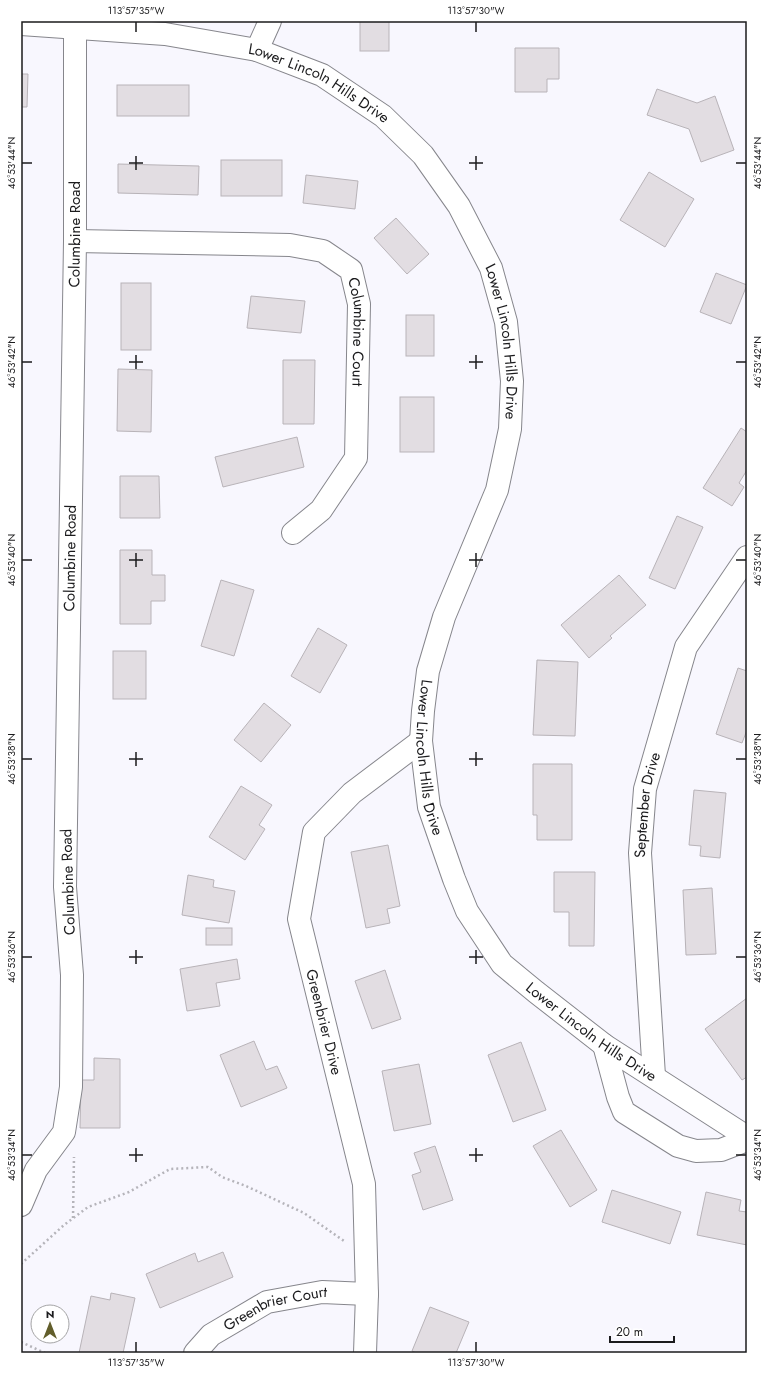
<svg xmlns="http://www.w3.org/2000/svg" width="768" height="1374" font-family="Jost,sans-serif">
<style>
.building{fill:#e2dde2;stroke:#b8b3b8}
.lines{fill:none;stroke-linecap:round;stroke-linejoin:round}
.minor-casing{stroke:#86868c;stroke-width:24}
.path{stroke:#b5b4ba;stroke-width:2.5;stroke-dasharray:2 3;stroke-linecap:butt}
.minor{stroke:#fff;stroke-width:22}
.ticks{fill:none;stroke:#1b1b1d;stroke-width:1.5}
.labels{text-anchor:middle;stroke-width:3;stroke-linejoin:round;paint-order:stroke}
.street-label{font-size:15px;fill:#1b1b1d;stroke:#fff}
.neatline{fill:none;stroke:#1b1b1d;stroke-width:1.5}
.ticks-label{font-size:10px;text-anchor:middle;fill:#1b1b1d}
</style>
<rect width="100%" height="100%" fill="#f8f7fe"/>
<!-- building -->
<g class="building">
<rect x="360" y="21" width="29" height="30"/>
<path d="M515,48H559V79H547V92H515Z"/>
<path d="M21,74H28L27,107H21Z"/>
<rect x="117" y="85" width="72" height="31"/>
<path d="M657,89L697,103L715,96L734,150L701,162L689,129L647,115Z"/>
<rect x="221" y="160" width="61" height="36"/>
<path d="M118,164L199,166L198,195L118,193Z"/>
<path d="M649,172L694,199L665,247L620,220Z"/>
<path d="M306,175L358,181L355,209L303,203Z"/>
<path d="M396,218L429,254L407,274L374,238Z"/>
<path d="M716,273L747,285L731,324L700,312Z"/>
<rect x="121" y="283" width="30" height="67"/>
<path d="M251,296L305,301L301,333L247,328Z"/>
<rect x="406" y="315" width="28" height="41"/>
<path d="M283,360H315L314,424H283Z"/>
<path d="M118,369L152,370L151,432L117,431Z"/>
<rect x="400" y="397" width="34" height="55"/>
<path d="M741,428L747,432V470L739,483L744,487L732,506L703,488Z"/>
<path d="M297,437L304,467L223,487L215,457Z"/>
<path d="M120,476H159L160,518H120Z"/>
<path d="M677,516L703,527L675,589L649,578Z"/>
<path d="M120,550H152V575H165V601H151V624H120Z"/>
<path d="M619,575L646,605L610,636L612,638L589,658L561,625Z"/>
<path d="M221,580L254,590L234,656L201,646Z"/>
<path d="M318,628L347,645L320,693L291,676Z"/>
<rect x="113" y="651" width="33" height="48"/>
<path d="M537,660L578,662L575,736L533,735Z"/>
<path d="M738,668L747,671V730L742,743L716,734Z"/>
<path d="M264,703L291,725L261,762L234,740Z"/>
<path d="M533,764H572V840H537V815H533Z"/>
<path d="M241,786L272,805L259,825L265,829L245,860L209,837Z"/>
<path d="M694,790L726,793L720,858L700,856L701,846L689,845Z"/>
<path d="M388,845L400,906L387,909L390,923L366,928L351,852Z"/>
<path d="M554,872H595L594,946H569V912H554Z"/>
<path d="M188,875L214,880L213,887L235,891L229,923L182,915Z"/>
<path d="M712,888L716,954L686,955L683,890Z"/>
<rect x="206" y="928" width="26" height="17"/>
<path d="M237,959L240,979L216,983L220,1006L187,1011L180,969Z"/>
<path d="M385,970L401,1019L372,1029L355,981Z"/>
<path d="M747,998V1077L742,1080L705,1029Z"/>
<path d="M254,1041L266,1070L277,1066L287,1088L241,1107L220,1055Z"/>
<path d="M521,1042L546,1110L513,1122L488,1055Z"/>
<path d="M94,1058L120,1059V1128H80L81,1080H94Z"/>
<path d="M419,1064L431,1124L394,1131L382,1071Z"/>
<path d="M561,1130L597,1190L570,1207L533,1146Z"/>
<path d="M435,1146L453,1200L423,1210L412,1175L421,1172L414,1153Z"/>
<path d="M612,1190L681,1212L670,1244L602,1222Z"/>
<path d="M706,1192L741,1200L739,1211L747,1212V1245L697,1235Z"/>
<path d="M223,1252L233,1277L160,1308L146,1274L195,1253L198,1262Z"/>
<path d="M111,1293L135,1298L123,1353H79L91,1296L110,1300Z"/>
<path d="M430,1307L469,1322L456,1353H416L412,1351Z"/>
</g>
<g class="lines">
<defs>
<g id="minor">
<path id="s1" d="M21,24L165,34L257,50L322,75L383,116L423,155L459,206L491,268L506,322L512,381L510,429L497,490L444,617L428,671L423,711L421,741L429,807L454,879L467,911L502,964L536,992L604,1045L747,1137"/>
<path d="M257,50L270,21"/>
<path id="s2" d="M75,241L290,245L323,251L351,270L359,304L356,458L321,510L293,533"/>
<path d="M604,1045L618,1097L624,1112L678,1146L696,1151L721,1150L747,1140"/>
<path id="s3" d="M654,1076L640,853L645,789L686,647L747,557"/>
<path id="s4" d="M21,1205L36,1170L64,1132L71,1087L72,975L65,887L75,241V21"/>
<path id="s5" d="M195,1353L211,1335L267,1302L322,1292L367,1294"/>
<path d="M365,1353L367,1294L364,1184L299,919L314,832L352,793L421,741"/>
</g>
</defs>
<!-- minor casing -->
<use href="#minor" class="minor-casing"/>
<!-- path -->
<g class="path">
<path d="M73,1218L74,1157"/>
<path d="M21,1264L64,1225L88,1207L129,1192L170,1169L208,1167L222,1177L246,1186L304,1213L344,1241"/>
<path d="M21,1342L45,1353"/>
</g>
<!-- minor -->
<use href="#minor" class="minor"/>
</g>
<!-- ticks -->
<path class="ticks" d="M136,22V32M476,22V32M136,156V170M476,156V170M22,163H32M129,163H143M469,163H483M736,163H746M136,355V369M476,355V369M22,362H32M129,362H143M469,362H483M736,362H746M136,553V567M476,553V567M22,560H32M129,560H143M469,560H483M736,560H746M136,752V766M476,752V766M22,759H32M129,759H143M469,759H483M736,759H746M136,950V964M476,950V964M22,957H32M129,957H143M469,957H483M736,957H746M136,1148V1162M476,1148V1162M22,1155H32M129,1155H143M469,1155H483M736,1155H746M136,1342V1352M476,1342V1352"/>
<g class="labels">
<!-- street labels -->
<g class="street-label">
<text dy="5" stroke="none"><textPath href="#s1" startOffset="308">Lower Lincoln Hills Drive</textPath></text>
<text dy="5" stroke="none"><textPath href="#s4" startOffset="984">Columbine Road</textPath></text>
<text dy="5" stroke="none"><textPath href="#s2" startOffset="345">Columbine Court</textPath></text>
<text dy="5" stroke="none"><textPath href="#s1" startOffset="644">Lower Lincoln Hills Drive</textPath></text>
<text dy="5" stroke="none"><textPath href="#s4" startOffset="660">Columbine Road</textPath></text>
<text dy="5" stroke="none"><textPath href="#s1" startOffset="1076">Lower Lincoln Hills Drive</textPath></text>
<text dy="5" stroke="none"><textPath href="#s3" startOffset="272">September Drive</textPath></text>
<text transform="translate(68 882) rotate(-92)" y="5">Columbine Road</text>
<text transform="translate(324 1022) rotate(76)" y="5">Greenbrier Drive</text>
<text dy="5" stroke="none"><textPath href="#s1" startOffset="1412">Lower Lincoln Hills Drive</textPath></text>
<text dy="5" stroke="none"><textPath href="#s5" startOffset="95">Greenbrier Court</textPath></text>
</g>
</g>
<!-- border -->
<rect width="768" height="1374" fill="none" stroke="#ffffff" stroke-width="44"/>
<!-- north arrow -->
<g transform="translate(50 1324)"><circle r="19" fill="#ffffff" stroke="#a4a4a5"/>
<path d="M0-3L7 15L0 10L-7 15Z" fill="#625e2b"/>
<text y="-6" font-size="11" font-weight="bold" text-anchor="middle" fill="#1b1b1d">N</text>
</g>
<!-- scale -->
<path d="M610 1336v6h64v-6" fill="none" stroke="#1b1b1d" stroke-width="2"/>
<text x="616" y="1336" font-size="12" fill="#1b1b1d" stroke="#ffffff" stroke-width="3" paint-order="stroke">20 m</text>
<rect x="22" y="22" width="724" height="1330" class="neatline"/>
<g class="ticks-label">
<text x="136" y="14">113°57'35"W</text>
<text x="476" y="14">113°57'30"W</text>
<text transform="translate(11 163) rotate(-90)" y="4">46°53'44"N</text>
<text transform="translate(757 163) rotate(-90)" y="4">46°53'44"N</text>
<text transform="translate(11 362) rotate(-90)" y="4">46°53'42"N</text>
<text transform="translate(757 362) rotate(-90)" y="4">46°53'42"N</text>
<text transform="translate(11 560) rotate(-90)" y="4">46°53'40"N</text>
<text transform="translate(757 560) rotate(-90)" y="4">46°53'40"N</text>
<text transform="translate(11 759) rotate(-90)" y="4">46°53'38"N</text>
<text transform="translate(757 759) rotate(-90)" y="4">46°53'38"N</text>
<text transform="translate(11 957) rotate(-90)" y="4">46°53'36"N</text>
<text transform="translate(757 957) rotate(-90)" y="4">46°53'36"N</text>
<text transform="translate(11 1155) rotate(-90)" y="4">46°53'34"N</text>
<text transform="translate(757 1155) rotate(-90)" y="4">46°53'34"N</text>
<text x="136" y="1366">113°57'35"W</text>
<text x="476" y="1366">113°57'30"W</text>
</g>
</svg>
